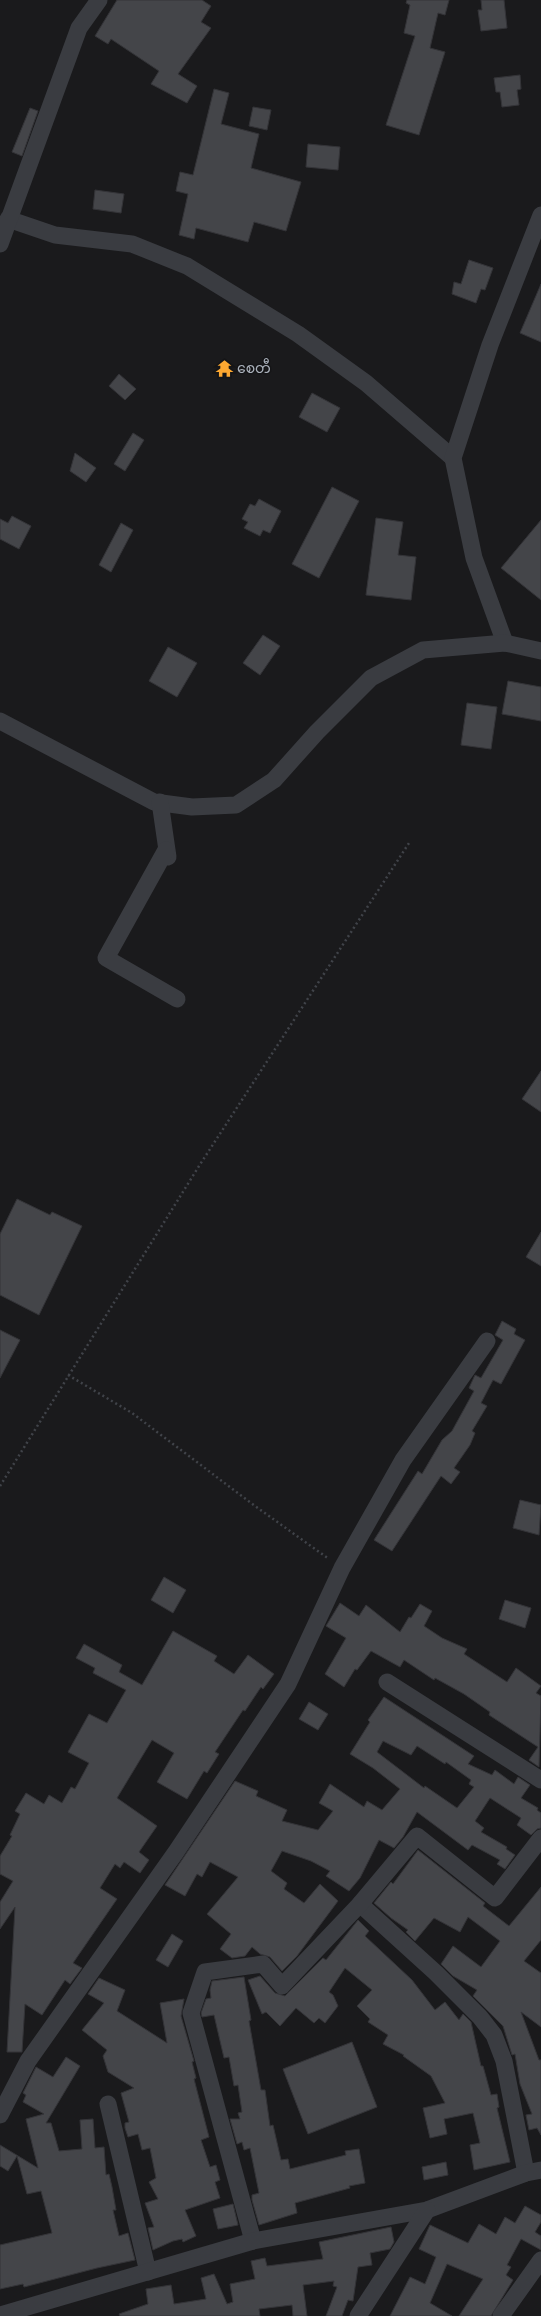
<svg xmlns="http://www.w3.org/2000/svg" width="541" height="2316" font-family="'DM Sans','Noto Sans Myanmar',sans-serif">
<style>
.building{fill:#444549;stroke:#343438;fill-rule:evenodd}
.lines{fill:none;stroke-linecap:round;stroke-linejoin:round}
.path{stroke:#404349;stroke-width:2.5;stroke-dasharray:2 3;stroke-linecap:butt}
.minor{stroke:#3a3c41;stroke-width:17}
.labels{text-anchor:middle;stroke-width:3;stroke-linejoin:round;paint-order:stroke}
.poi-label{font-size:14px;fill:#abb2bc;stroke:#151517;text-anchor:start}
</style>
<rect width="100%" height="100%" fill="#1a1a1c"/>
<!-- building -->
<g class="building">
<path d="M117,0H202L211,6L201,22L211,28L178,74L197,86L187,103L151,84L159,71L111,39L108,44L95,36Z"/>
<path d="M407,0H449L445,15L438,13L430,48L445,52L419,135L386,125L415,36L404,33L410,5L406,3Z"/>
<path d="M481,0H504L507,28L481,31L478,10H482Z"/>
<path d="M520,75L521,89L517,90L519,105L502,107L500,92H496L494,78Z"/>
<path d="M214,89L229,93L221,124L259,134L251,168L301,182L286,231L254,222L248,242L196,228L194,239L179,235L188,194L176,191L180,172L193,175Z"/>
<path d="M253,107L271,110L267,130L249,126Z"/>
<path d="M30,108L38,111L22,156L12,152Z"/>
<path d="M308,144L340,147L338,170L306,167Z"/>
<path d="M95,190L124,194L121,213L93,209Z"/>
<path d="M469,260L493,268L485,290L481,289L476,303L452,294L454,282L461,284Z"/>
<path d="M541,284V342L520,333Z"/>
<path d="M119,374L136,389L125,400L109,386Z"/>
<path d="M312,393L340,408L327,432L299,417Z"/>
<path d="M133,433L144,440L125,471L114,464Z"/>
<path d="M75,453L96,468L86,482L70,471Z"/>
<path d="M332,487L359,501L319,578L292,564Z"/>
<path d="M259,499L281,511L270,533L263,530L260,536L244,528L248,522L242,519L250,504L255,506Z"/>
<path d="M12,516L31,526L19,549L0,539V519L8,523Z"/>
<path d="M376,518L403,522L398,555L416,557L411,600L366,595Z"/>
<path d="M541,520V600L501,568Z"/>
<path d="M121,523L133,530L111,572L99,565Z"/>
<path d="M263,635L280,646L260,675L243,663Z"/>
<path d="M168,647L197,663L177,697L149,681Z"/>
<path d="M508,681L541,687V721L502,714Z"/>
<path d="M467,703L497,707L491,749L461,745Z"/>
<path d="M541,1071V1112L522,1099Z"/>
<path d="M17,1199L50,1215L52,1212L82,1226L39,1315L0,1295V1234Z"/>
<path d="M541,1232V1266L526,1257Z"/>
<path d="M502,1321L516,1329L514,1334L525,1340L501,1384L493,1380L481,1403L487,1406L472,1431L475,1433L470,1445L454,1468L460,1472L451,1484L441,1476L392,1551L374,1540L418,1471L422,1474L442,1440L452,1431L474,1391L469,1388L475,1375L481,1378L503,1340L495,1335Z"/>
<path d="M0,1330L20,1340L0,1378Z"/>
<path d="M520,1500L541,1505L539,1535L513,1528Z"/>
<path d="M164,1577L186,1590L173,1613L151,1600Z"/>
<path d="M505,1600L531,1608L525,1628L499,1619Z"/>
<path d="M340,1603L359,1616L366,1605L400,1632L409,1617L411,1618L420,1604L432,1611L424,1626L442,1638L467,1649L464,1654L507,1682L516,1668L541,1686L536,1693L541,1696L539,1767L529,1760L538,1747L489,1715L490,1712L464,1694L435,1678L434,1680L404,1660L400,1667L371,1651L357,1670L355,1669L344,1687L325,1674L346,1638L326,1626Z"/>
<path d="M173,1631L217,1656L214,1661L234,1674L248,1655L274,1674L263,1689L261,1687L245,1711L243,1710L215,1752L219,1754L207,1773L204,1771L187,1799L157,1782L174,1753L152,1740L117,1798L157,1826L139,1852L149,1860L140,1873L124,1862L120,1868L115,1864L100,1888L117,1899L73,1963L82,1968L70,1984L65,1980L42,2015L25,2004L22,2052H7L15,1907L0,1929V1902L13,1881L0,1874V1856L12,1836L10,1835L20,1814L15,1811L26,1793L44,1804L49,1795L62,1803L71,1787L75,1789L89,1763L68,1752L89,1714L107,1723L126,1690L93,1673L95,1668L76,1658L84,1644L122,1665L119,1672L142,1685Z"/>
<path d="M384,1697L474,1756L468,1764L492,1775L495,1770L514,1784L518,1777L530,1785L521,1798L538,1808L537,1810L541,1813V1828L537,1829L531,1835L517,1825L521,1818L490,1798L475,1821L484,1828L481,1832L507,1847L506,1849L515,1855L505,1869L497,1864L500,1860L472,1845L468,1850L417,1812L403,1837L394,1848L379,1840L360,1878L349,1891L326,1876L330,1871L311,1861L282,1851L271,1871L287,1883L284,1889L304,1903L320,1884L338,1901L297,1956L282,1971L270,1957L260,1954L252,1947L245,1956L232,1958L220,1949L231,1934L207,1914L238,1877L210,1862L202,1877L197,1874L185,1896L165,1885L235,1781L258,1791L256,1796L287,1810L282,1821L318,1830L333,1811L319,1803L330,1784L364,1807L367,1801L382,1810L400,1789L373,1768L350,1754L370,1722L368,1720ZM383,1741L411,1755L417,1746L445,1764L446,1762L471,1780L469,1784L474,1787L457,1808L425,1786L424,1788L377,1752Z"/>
<path d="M309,1702L328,1714L318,1730L299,1719Z"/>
<path d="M418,1850L485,1903L483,1906L509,1926L541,1887V1940L524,1961L541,1973V2027L521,2012L539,2060H541V2135L537,2128L529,2130L526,2115L532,2114L520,2084L515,2054L512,2055L503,2026L473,1996L477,1990L453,1976L441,1964L453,1946L481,1967L500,1941L468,1917L460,1932L434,1918L415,1941L406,1932L408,1930L391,1918L374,1903L391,1882L393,1884Z"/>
<path d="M358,1920L369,1931L365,1936L412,1980L435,2010L445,2002L459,2020L463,2014L471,2022L481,2066H483L491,2095L497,2094L499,2107L497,2108L510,2162L474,2170L470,2145L480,2143L473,2113L444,2119L447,2134L430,2138L423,2108L445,2103L431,2076L403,2056L404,2055L383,2044L388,2035L368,2022L370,2019L357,2006L372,1990L345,1968L329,1992L333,1995L338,2006L325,2023L319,2018L314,2023L296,2008L280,2026L266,2012L262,2014L248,1980L260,1976L275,1993L285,1996L323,1958L326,1960Z"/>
<path d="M172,1934L183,1941L168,1967L156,1960Z"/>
<path d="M244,1977L251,2020L249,2021L261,2090H265L270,2126L273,2125L281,2160L288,2159L290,2169L346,2155L345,2151L359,2149L365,2183L349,2186L350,2188L295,2203L297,2213L259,2225L252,2200V2195L259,2193L250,2148L244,2150L242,2142L237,2144L230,2119H240L238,2113L242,2112L238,2085L234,2086L229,2057L224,2058L214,2015L202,2017L201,2013L206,1999L211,1998L210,1990L212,1981Z"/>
<path d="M99,1978L125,1990L117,2011L167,2043L160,2003L184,1999L181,2016L194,2061L192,2062L196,2078L194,2079L209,2137L201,2140L210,2167L216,2165L220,2180L215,2182L220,2198L185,2210L196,2236L183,2242L182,2239L173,2241L153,2250L148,2228L154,2227L145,2203L158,2199L149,2182L156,2178L150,2148L142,2150L138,2134L128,2137L125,2128V2123L129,2122L121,2093L134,2088L108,2072L103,2056L107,2050L82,2030L104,2003L88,1994Z"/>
<path d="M352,2042L377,2107L308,2134L283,2069Z"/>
<path d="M66,2057L80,2066L46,2123H51L59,2151L82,2149L80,2120L93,2119L95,2148L104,2147L106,2175L109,2174L112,2187L116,2210H113L119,2236L128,2233L135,2260L97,2268L24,2287L23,2284L0,2289V2245L52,2233L41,2191L27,2194L17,2156L8,2171L0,2166V2145L38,2168L26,2119L44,2114L23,2102L26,2095L23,2093L36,2067L53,2077Z"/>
<path d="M446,2162L448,2175L424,2180L422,2167Z"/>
<path d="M233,2204L238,2225L218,2229L213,2209Z"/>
<path d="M525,2206L541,2215V2222L535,2232L541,2236V2250L521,2239L507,2265L511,2267L506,2275L513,2280L491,2316H459L483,2279L447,2264L430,2303L452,2316H390L410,2277L425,2284L436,2257L419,2249L430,2225L468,2243L479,2224L496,2234L505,2217L515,2223Z"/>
<path d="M391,2227L394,2242L390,2249L370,2253L372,2265L358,2267L353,2301L348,2300L342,2316H326L337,2287L333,2286L334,2281L303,2285L307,2316H293L292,2305L259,2309L260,2316H120L119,2314L148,2304L146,2289L171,2285L174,2304L206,2299L201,2278L214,2274L227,2304L233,2302L230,2284L255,2279L251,2261L265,2258L267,2266L323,2259L319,2242Z"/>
</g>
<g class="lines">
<!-- path -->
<g class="path">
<path d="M68,1375L132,1413L255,1506L329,1559"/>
<path d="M0,1486L199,1166L409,843"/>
</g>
<!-- minor -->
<g class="minor">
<path d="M8,219L55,235L132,244L187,266L298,334L366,383L453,458"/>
<path d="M0,244L79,28L99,0"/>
<path d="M505,643L474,558L453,458L490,345L541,215"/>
<path d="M0,721L154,802L192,807L236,805L274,780L317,732L371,678L423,650L505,643L541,651"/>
<path d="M160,802L168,857"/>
<path d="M166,850L106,958L177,999"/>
<path d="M387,1682L541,1780"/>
<path d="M360,1904L436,1973L480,2017L494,2035L504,2061L526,2173"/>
<path d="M108,2104L148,2272"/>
<path d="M0,2115L28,2061L176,1852L288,1684L342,1568L403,1460L487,1341"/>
<path d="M253,2241L191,2013L205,1972L263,1964L282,1986L360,1904L417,1836L495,1898L541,1838"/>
<path d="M0,2315L253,2241L427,2210L526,2173L541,2170"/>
<path d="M358,2316L427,2210"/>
<path d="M501,2316L541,2260"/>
</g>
</g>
<!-- icons -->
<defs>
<symbol id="temple-bare" viewBox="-9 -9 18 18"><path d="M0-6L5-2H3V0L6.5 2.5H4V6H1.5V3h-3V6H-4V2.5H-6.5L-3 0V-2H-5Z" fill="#fda831" stroke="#151517" stroke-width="2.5" paint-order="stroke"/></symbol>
</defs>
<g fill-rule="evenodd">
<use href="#temple-bare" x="212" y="356" width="25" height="25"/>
</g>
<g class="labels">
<!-- poi labels -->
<g class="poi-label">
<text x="237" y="373">စေတီ</text>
</g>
</g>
</svg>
